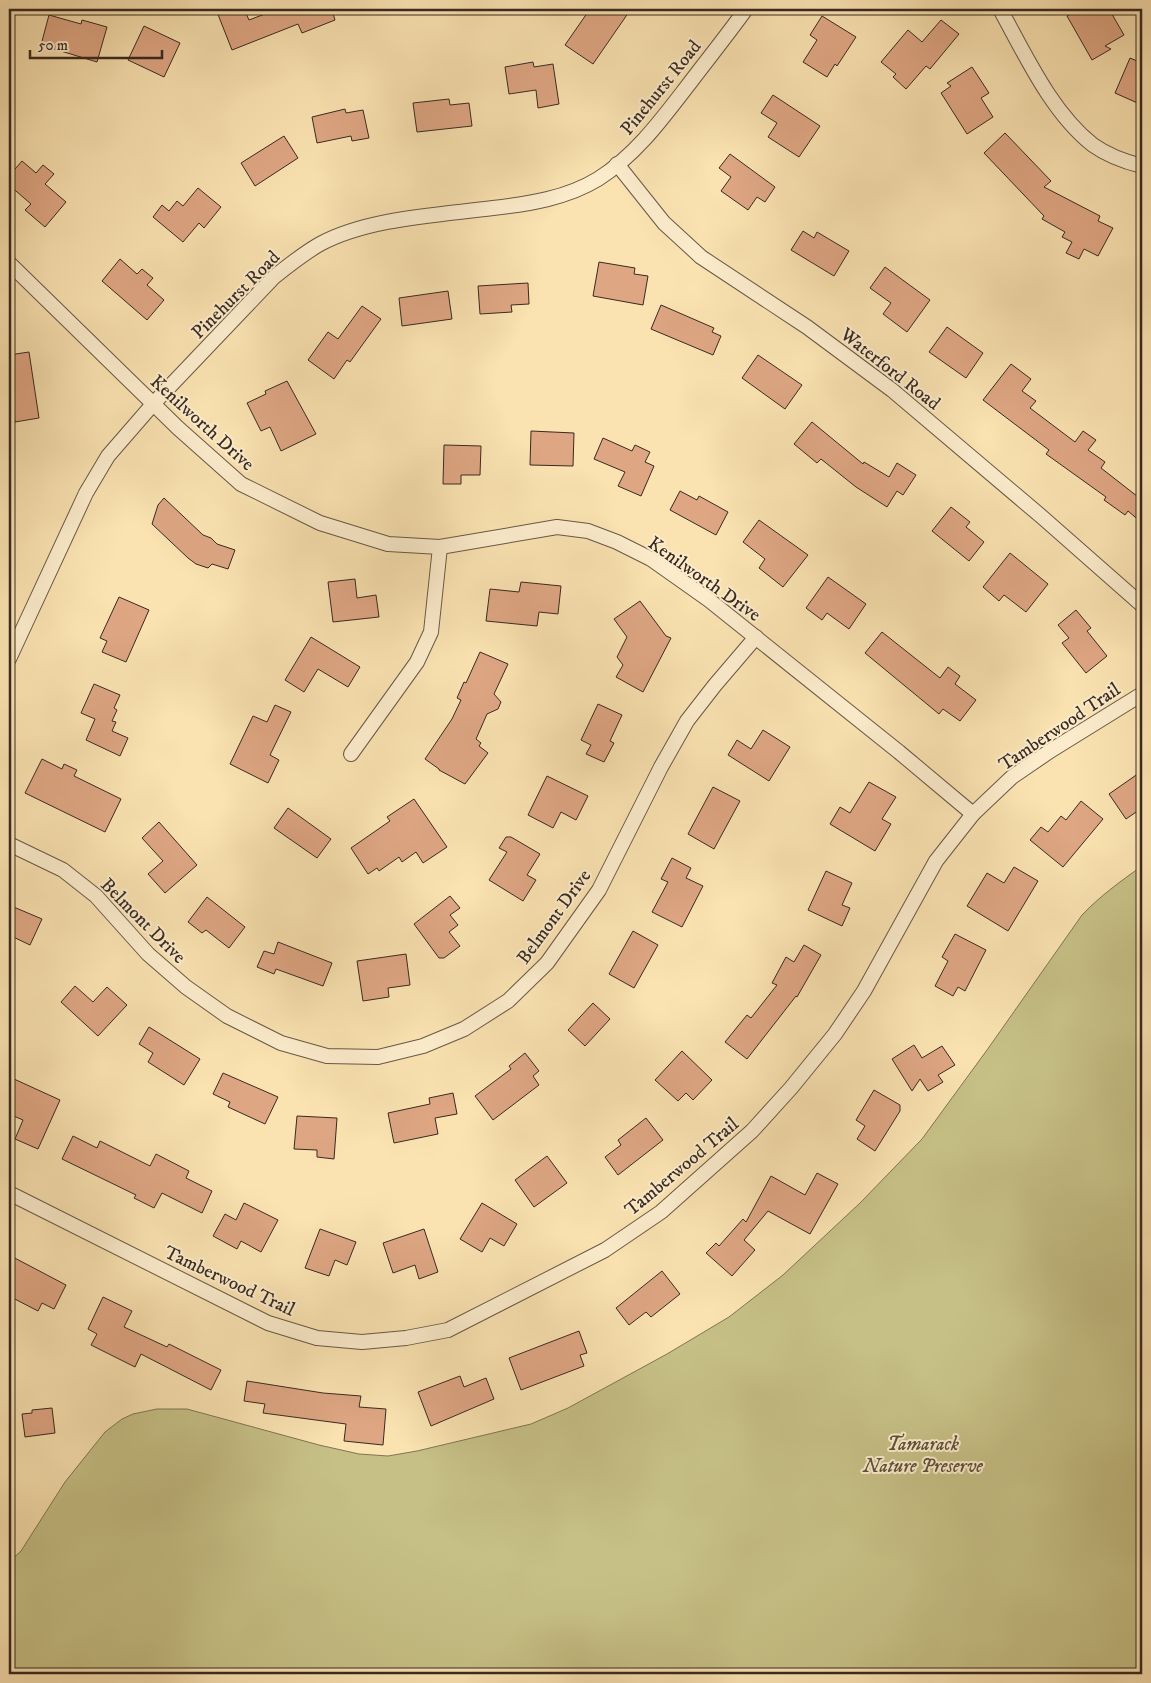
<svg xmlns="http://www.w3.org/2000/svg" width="1151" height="1683" font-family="'IM FELL DW Pica',serif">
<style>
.green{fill:#c6c086;stroke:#7f7554}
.building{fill:#dea683;stroke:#382a22}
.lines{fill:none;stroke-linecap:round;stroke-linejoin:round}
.minor-casing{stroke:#685846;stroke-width:16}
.minor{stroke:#fceccc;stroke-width:14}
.labels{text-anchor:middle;stroke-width:4;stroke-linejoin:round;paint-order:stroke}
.street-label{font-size:19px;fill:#382a22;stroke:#fceccc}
.park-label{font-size:19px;font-style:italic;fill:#5c503b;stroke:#fceccc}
</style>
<rect width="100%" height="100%" fill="#fae2b1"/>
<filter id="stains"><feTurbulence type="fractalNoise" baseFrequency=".004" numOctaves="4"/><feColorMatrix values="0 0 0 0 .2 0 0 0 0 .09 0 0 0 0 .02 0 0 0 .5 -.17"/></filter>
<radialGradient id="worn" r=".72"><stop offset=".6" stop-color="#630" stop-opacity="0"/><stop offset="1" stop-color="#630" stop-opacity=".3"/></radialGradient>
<!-- green -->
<path class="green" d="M1142,866V1674H9V1562L21,1551L65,1482L105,1432L122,1419L133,1414L157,1409H187L319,1445L359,1454L388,1456L417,1451L531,1424L568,1408L667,1354L729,1317L783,1275L860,1203L922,1139L987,1050L1082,915C1100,896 1121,881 1142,866Z"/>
<!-- building -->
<g class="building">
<path d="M226,9H244L249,20L278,9H334L332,10L335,20L302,33L298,24L232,50L217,12Z"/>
<path d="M590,9H631L593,64L565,45Z"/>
<path d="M1079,9H1109L1124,35L1105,46L1111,49L1092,60L1067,16Z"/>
<path d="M49,15L81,24L82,20L107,27L97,62L41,45Z"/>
<path d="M822,16L856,37L837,66L835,64L827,77L803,62L817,40L810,35Z"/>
<path d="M941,20L959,34L930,69L926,66L906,89L893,77L896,74L881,62L908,30L922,42Z"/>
<path d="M144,26L180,43L164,77L128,60Z"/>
<path d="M1130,58L1142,63V105L1115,93Z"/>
<path d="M533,62L534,67L553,64L559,104L538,108L536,90L509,94L505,67Z"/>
<path d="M972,67L989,93L981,98L993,117L967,134L941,93L951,86L947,83Z"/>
<path d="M773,95L820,126L799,157L768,137L777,123L761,113Z"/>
<path d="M449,99L450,105L469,103L472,126L417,132L413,103Z"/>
<path d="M345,109L346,113L363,110L369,138L352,141L351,136L317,143L312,117Z"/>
<path d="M1005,133L1051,181L1044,187L1100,216L1098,221L1113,228L1098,256L1084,249L1079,259L1066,253L1072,242L1062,237L1065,232L1042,219L1044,216L984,153Z"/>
<path d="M284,136L298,158L255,186L241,163Z"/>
<path d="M730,154L775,187L765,202L757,197L748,210L721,191L731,177L719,168Z"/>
<path d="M22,161L36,173L43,165L54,174L45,184L66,202L45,227L25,210L31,204L9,185V176Z"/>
<path d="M198,188L221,207L204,228L199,223L183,242L153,217L162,205L169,211L177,201L183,206Z"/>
<path d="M803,231L814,238L817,232L849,251L834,276L791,250Z"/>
<path d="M120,259L137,274L142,269L153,278L147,285L164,300L147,320L102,281Z"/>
<path d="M599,262L635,268L634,274L648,276L643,305L593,296Z"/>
<path d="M885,267L930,300L907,332L883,314L891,303L870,288Z"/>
<path d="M528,283L529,304L511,305L512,312L480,314L478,286Z"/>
<path d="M448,291L452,319L402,326L399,298Z"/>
<path d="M661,305L714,328L712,332L721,336L713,355L651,329Z"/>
<path d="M362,306L381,319L350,362L347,360L334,379L308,360L328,332L338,339Z"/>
<path d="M947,327L983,353L966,378L929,352Z"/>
<path d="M29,352L39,418L15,422L11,394H9V355Z"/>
<path d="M758,355L802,385L785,409L742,378Z"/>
<path d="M1011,364L1031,379L1022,391L1036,401L1030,408L1075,442L1083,431L1096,440L1088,450L1105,462L1101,468L1142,500V523L1128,511L1125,515L1104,500L1106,497L1046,454L1049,450L983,400Z"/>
<path d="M287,381L316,434L281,451L270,427L261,431L247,403L266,394L265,391Z"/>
<path d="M812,422L863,464L864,462L889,477L897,463L916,475L903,495L897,491L887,507L856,487L821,459L817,463L794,444Z"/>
<path d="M531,431L574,433L573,466L530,465Z"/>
<path d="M603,438L632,451L635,445L650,452L645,462L654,466L641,496L618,486L625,472L594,459Z"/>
<path d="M444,445L481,446L480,475H461V484H443Z"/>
<path d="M680,491L697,500L699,496L728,512L716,535L670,510Z"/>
<path d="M164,498L203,535L211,538L217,544L235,550L228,569L212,564L208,568L196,564L188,558L152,524L158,505Z"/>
<path d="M951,507L970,522L966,527L984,542L969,561L932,531Z"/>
<path d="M759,520L808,555L783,587L759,568L765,559L743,542Z"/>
<path d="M1010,553L1048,584L1026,612L1004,595L999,601L983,587Z"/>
<path d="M828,577L866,604L849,629L827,613L822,620L806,608Z"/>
<path d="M355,579L357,598L376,595L379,617L333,622L328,582Z"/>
<path d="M521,582L561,586L558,614L539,612L537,626L486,621L490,589L519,592Z"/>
<path d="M119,597L149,610L126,662L102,652L107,641L100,638Z"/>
<path d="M640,601L666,636L671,638L643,692L616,677L623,665L617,657L627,637L614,619Z"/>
<path d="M1076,610L1091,628L1087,631L1107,656L1086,673L1062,643L1069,638L1058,625Z"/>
<path d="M882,632L940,678L948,667L960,676L955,684L976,700L960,721L943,709L939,714L865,653Z"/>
<path d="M311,637L360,667L348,687L318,669L304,692L285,680Z"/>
<path d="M480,652L508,664L494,694L501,702L498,709L487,714L476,739L481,743L479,746L488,753L465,784L439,770V769L425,759L452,719L461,700L457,698L464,682L466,683Z"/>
<path d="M94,684L120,695L114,708L117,710L112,721L116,722L112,731L128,738L120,756L86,740L95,719L81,713Z"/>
<path d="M598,704L622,715L610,741L614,743L604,762L586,754L591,745L581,740Z"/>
<path d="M275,705L291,712L270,755L279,760L268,783L230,764L253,716L267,722Z"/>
<path d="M763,730L790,747L769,781L728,755L737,740L751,749Z"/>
<path d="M42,759L62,769L64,764L77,770L74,776L121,799L105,832L25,793Z"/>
<path d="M1142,771V808L1126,819L1109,794Z"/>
<path d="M547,776L588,796L576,820L561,812L553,828L528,815Z"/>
<path d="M869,782L896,797L882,819L891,824L875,851L830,824L840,807L850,813Z"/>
<path d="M713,787L740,801L714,849L688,834Z"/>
<path d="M414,799L447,847L423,863L416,852L402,862L399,857L379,871L377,868L368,874L351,848L390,821L387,817Z"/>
<path d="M1081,801L1103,819L1063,867L1030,840L1041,827L1048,832L1061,816L1066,820Z"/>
<path d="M288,808L331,839L317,858L274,828Z"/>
<path d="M159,822L197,865L165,893L148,874L163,861L142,838Z"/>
<path d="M506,837H511L540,854L527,875L536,880L523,901L489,880L507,852L499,848Z"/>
<path d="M672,858L691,868L686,878L703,886L682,927L652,912L668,882L661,879Z"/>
<path d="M1014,867L1038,881L1008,931L967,906L987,873L1004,883Z"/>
<path d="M826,871L852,883L842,905L850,908L842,926L808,910Z"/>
<path d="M450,896L460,908L450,915L458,925L449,932L460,946L444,958H439L414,924Z"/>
<path d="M207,897L245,927L229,948L206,930L202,933L188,922Z"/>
<path d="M9,905L42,919L30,945L9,935Z"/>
<path d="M633,931L658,945L634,988L609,974Z"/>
<path d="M955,934L986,950L965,991L958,987L953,996L935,986L948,961L942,957Z"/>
<path d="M278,942L332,963L323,986L276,969L274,974L257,967L264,951L274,954Z"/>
<path d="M804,945L821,955L797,997L796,996L747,1059L725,1042L747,1015L751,1018L777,985L772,983L786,957L794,962Z"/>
<path d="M406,954L410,985L388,988L389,997L363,1001L357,961Z"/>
<path d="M75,986L93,1002L107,987L127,1005L98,1036L61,1002Z"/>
<path d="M593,1003L610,1019L585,1046L568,1030Z"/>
<path d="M149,1027L200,1059L184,1085L148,1062L153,1053L139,1044Z"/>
<path d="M914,1045L922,1058L942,1046L955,1065L938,1075L943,1082L928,1091L920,1079L912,1091L892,1059Z"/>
<path d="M682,1051L712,1080L693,1100L686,1093L678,1101L655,1080Z"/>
<path d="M525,1053L539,1071L533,1076L539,1085L493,1120L475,1096L511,1069L509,1066Z"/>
<path d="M223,1073L278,1097L265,1124L228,1107L230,1102L213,1094Z"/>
<path d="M14,1079L60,1100L38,1149L15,1139L23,1120L9,1114V1092Z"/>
<path d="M874,1090L900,1105V1111L875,1151L857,1139L865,1126L856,1120Z"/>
<path d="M453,1093L457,1114L435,1118L438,1134L394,1143L388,1113L430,1104L429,1098Z"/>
<path d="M297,1116L337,1118L334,1159L317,1157V1150L294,1149Z"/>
<path d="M646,1118L663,1140L618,1175L605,1157L621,1145L618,1140Z"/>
<path d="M73,1136L97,1148L100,1141L150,1166L156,1154L189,1171L186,1178L212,1191L202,1213L162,1193L154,1208L134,1198L136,1195L62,1159Z"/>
<path d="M547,1156L567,1183L534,1207L515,1180Z"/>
<path d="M817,1173L838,1184L810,1234L768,1211L744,1240L755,1250L732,1276L706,1253L716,1243L719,1246L743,1219L746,1222L771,1176L805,1195Z"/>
<path d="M244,1203L278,1220L261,1252L241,1241L237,1249L213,1236L225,1214L236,1220Z"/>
<path d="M482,1203L517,1224L504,1246L490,1238L482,1252L460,1239Z"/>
<path d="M320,1229L356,1242L347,1265L335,1260L329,1276L305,1268Z"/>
<path d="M424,1229L438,1272L419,1279L415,1265L393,1273L383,1243Z"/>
<path d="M9,1255L66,1285L54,1309L42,1303L38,1311L9,1296Z"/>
<path d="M662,1271L680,1294L651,1317L646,1312L629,1325L616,1308Z"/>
<path d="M103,1297L132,1311L124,1327L167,1347L169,1344L221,1370L211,1390L141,1354L135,1367L91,1345L97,1334L88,1329Z"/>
<path d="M579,1331L587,1353L580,1355L584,1366L521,1390L509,1358Z"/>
<path d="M460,1376L464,1387L486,1378L494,1399L431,1426L418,1392Z"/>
<path d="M247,1381L323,1393L361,1396L359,1407L386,1409L383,1445L344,1441L346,1424L263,1413L265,1404L244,1401Z"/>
<path d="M52,1408L55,1433L25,1437L22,1414L32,1413V1410Z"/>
</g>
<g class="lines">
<defs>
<g id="minor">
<path d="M1000,9C1025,54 1051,112 1093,145C1107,155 1126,162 1142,166"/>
<path d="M617,164L664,223L701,257L807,327L892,390L1042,517L1142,605"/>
<path d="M9,263L178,428L241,484L320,523L388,544L440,547L557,527L588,531L617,542L651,559L709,600L899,752L973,814"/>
<path d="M9,659L86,493L108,456L154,403L274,277C289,265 304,253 320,244C368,218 439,215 493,208C529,204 567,198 598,179C636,155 662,119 689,84C708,59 728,34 746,9"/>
<path d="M351,754L417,662L431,632L440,547"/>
<path d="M9,844L63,870L96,896L148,954L186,987L227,1016L281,1043L327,1056L378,1057L423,1046L464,1029L508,1001L547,963L599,890L661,767L687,721L715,685L756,637"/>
<path d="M9,1193L268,1323L317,1338L362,1342L406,1338L448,1330L605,1250L661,1212L752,1131L791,1088L835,1034L864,991L936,861L973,814L1012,777L1050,751L1142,694"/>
</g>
</defs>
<!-- minor casing -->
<use href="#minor" class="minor-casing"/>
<!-- minor -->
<use href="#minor" class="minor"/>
</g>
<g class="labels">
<!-- street labels -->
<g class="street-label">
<text transform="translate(660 87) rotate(-51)" y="7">Pinehurst Road</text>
<text transform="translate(235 294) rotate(-45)" y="7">Pinehurst Road</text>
<text transform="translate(891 368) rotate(38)" y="7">Waterford Road</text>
<text transform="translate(203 422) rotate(42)" y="7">Kenilworth Drive</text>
<text transform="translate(705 578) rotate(35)" y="7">Kenilworth Drive</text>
<text transform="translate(1059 726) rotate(-34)" y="7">Tamberwood Trail</text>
<text transform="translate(553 916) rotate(-54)" y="7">Belmont Drive</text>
<text transform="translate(144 920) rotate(45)" y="7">Belmont Drive</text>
<text transform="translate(681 1166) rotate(-40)" y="7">Tamberwood Trail</text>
<text transform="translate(230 1280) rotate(25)" y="7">Tamberwood Trail</text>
</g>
<!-- park labels -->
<g class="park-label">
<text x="923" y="1450">Tamarack<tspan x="923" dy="22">Nature Preserve</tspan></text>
</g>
</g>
<!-- margin -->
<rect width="1151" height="1683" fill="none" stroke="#fae2b1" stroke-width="30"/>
<rect x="10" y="10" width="1131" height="1663" fill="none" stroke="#382a22" stroke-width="2.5"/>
<rect x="15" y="15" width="1121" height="1653" fill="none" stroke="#382a22"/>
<!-- scale -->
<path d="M30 50v8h132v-8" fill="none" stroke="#382a22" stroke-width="2.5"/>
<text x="38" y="50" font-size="15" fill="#382a22" stroke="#fceccc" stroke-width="4" paint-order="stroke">50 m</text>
<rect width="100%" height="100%" filter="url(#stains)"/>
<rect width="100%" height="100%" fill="url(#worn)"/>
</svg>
